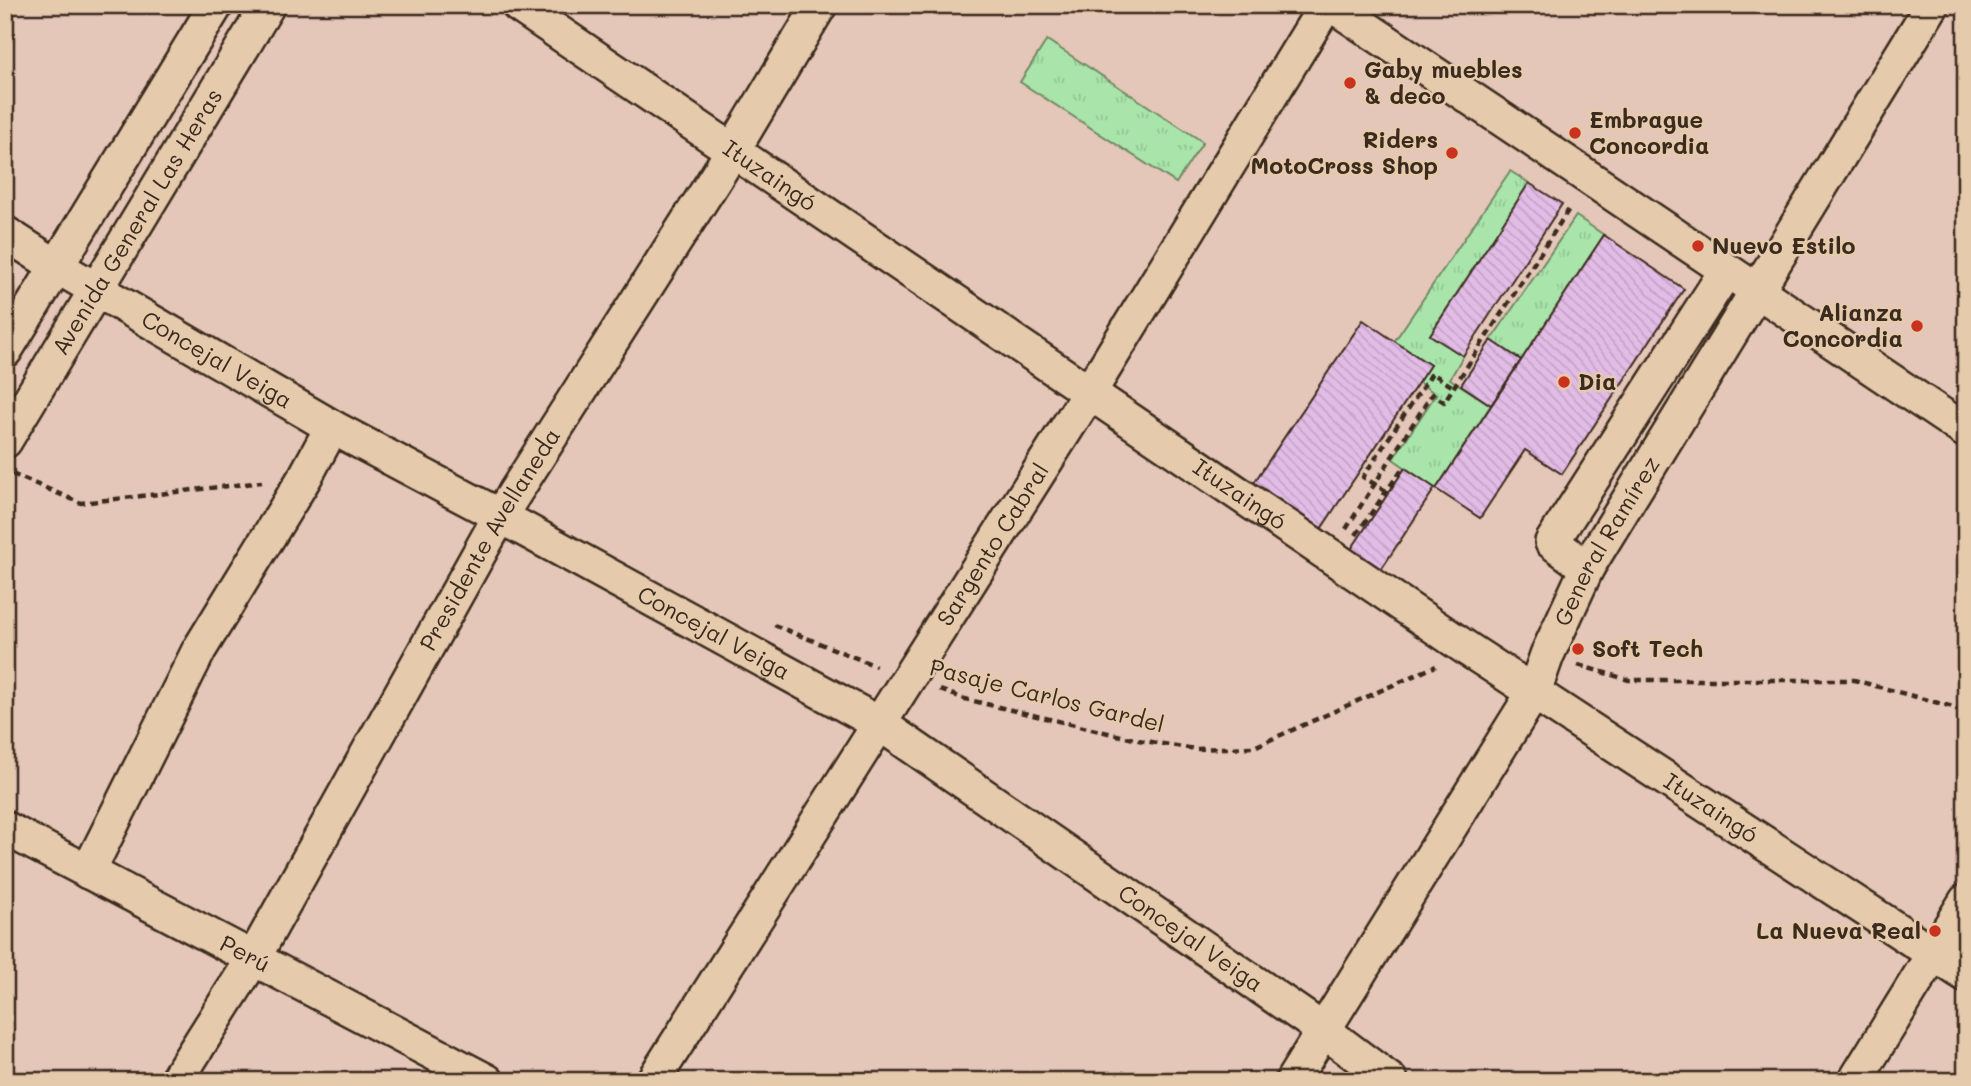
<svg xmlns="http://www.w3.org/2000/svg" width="1971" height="1086" font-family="Mali,sans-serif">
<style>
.grass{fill:url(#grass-tufts);stroke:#728864;stroke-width:2}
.building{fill:url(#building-back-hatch);stroke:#3b2a1e;stroke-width:2}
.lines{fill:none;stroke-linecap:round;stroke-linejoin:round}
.minor-casing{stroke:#3b2a1e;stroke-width:38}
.path{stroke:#3b2a1e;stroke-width:4.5;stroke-dasharray:7 5;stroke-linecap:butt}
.minor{stroke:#e5caac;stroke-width:33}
.path-bridge{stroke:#3b2a1e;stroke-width:4.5;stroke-dasharray:7 5;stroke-linecap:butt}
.poi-dot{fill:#c8321e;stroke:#e5caac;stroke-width:2.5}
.labels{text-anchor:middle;stroke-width:5;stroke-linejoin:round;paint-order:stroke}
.poi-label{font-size:23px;font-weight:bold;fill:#3b2a1e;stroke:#e5caac;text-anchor:start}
.street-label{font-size:23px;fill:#3b2a1e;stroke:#e5caac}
</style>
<defs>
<pattern id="grass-tufts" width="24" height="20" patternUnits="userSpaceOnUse" patternTransform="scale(1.75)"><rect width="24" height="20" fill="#a9e5ab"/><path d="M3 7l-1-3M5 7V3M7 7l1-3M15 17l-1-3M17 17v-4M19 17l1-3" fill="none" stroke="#92c593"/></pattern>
<pattern id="building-back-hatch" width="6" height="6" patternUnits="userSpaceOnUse" patternTransform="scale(1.75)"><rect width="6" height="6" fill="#e2bce6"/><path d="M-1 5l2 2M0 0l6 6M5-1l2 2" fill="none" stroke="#c3a2c5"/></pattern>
</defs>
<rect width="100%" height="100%" fill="#e4c7b8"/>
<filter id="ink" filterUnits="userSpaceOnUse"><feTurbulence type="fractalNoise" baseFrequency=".0143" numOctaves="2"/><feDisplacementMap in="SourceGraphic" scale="14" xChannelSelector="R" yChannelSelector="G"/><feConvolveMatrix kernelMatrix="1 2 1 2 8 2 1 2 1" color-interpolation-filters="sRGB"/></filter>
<g filter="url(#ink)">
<!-- grass -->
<g class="grass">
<path d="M1047,40L1203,142L1176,183L1020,82Z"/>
<path d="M1510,171L1529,183L1430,335L1463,356L1450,379L1491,405L1436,489L1393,459L1436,394L1418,382L1430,365L1394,342Z"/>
<path d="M1576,216L1604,235L1521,360L1491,340Z"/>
</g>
<!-- building -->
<g class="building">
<path d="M1529,183L1562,204L1463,356L1430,335Z"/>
<path d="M1604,235L1684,289L1562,474L1525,450L1480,518L1436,489Z"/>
<path d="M1363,320L1430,365L1317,535L1249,490Z"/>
<path d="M1491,340L1521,360L1491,405L1461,385Z"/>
<path d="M1405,468L1435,488L1380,571L1350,551Z"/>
</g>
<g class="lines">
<defs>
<g id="minor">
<path id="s1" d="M518,5L1469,650L1966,975"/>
<path d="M1332,5L1966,431"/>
<path id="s2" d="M5,233L56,266L332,427L500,516L880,724L1323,1030L1391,1081"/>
<path d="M5,351L216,5"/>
<path id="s3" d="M5,441L268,5"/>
<path d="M1587,568L1552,542L1726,271"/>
<path id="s4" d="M5,828L487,1081"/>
<path d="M88,872L199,650L305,477L332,427"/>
<path id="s5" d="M176,1081L253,959L500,516L732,152L820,5"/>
<path id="s6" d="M653,1081L1089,393L1326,5"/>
<path id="s7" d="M1292,1081L1534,692L1547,655L1587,568L1932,5"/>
<path d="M1855,1081L1966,901"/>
</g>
</defs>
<!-- minor casing -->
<use href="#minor" class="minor-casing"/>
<!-- path -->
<g class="path">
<path d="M12,474L81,503L262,482"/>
<path d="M1346,529L1432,394L1444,402L1571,206"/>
<path d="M1356,535L1404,466"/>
<path d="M774,625L876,666"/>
<path d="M1578,665L1629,680H1854L1953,707L1966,715"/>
<path d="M940,690L965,699L1138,740L1195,749L1254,747L1436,666"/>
</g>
<!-- minor -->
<use href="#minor" class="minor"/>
<!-- path-bridge -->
<path class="path-bridge" d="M1386,491L1363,477L1432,373L1453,387"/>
</g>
</g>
<!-- markers -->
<g class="poi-dot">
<circle cx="1350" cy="83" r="7"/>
<circle cx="1575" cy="133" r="7"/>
<circle cx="1452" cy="153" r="7"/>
<circle cx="1698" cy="246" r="7"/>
<circle cx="1917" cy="326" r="7"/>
<circle cx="1564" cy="382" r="7"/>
<circle cx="1578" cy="649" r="7"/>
<circle cx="1935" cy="931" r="7"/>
</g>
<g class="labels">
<!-- poi labels -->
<g class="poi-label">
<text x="1364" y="78">Gaby muebles<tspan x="1364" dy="26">&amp; deco</tspan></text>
<text x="1589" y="128">Embrague<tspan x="1589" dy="26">Concordia</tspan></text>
<text x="1438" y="148" text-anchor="end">Riders<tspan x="1438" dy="26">MotoCross Shop</tspan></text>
<text x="1712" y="254">Nuevo Estilo</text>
<text x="1903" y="321" text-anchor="end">Alianza<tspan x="1903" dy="26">Concordia</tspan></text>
<text x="1578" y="390">Dia</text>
<text x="1592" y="657">Soft Tech</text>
<text x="1921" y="939" text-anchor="end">La Nueva Real</text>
</g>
<!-- street labels -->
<g class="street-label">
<text dy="8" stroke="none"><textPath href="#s1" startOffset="304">Ituzaingó</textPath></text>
<text dy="8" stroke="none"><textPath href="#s3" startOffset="256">Avenida General Las Heras</textPath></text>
<text dy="8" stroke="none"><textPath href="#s2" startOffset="247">Concejal Veiga</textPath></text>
<text dy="8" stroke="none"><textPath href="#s1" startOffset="872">Ituzaingó</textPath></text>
<text dy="8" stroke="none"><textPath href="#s5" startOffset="626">Presidente Avellaneda</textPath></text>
<text dy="8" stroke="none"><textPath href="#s7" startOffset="626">General Ramírez</textPath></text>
<text dy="8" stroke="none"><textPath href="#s6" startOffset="635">Sargento Cabral</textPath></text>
<text dy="8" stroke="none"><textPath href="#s2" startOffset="814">Concejal Veiga</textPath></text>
<text transform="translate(1047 696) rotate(14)" y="8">Pasaje Carlos Gardel</text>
<text dy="8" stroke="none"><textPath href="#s1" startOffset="1438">Ituzaingó</textPath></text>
<text dy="8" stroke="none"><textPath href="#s2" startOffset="1381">Concejal Veiga</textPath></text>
<text dy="8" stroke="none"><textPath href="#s4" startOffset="271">Perú</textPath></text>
</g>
</g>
<!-- margin -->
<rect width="1971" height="1086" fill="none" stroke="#e5caac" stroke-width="28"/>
<rect x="14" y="14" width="1943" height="1058" fill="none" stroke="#3b2a1e" stroke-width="2.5" filter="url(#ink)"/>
</svg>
